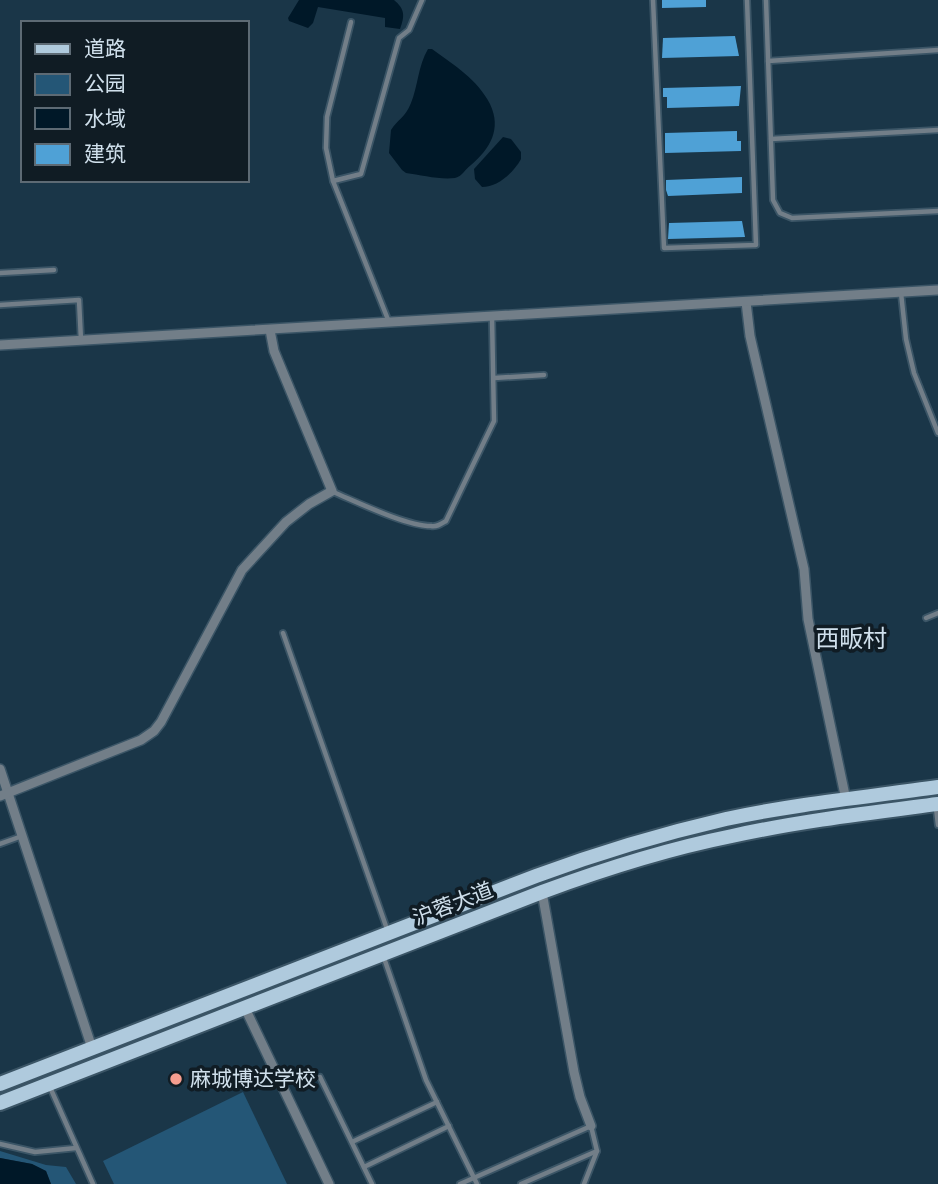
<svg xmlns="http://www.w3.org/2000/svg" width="938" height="1184" font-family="'Fira Sans','Noto Sans SC',sans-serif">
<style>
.green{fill:#245676}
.water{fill:#001828}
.building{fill:#4fa1d6}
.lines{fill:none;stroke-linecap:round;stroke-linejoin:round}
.service-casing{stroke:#3b5566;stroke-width:8}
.minor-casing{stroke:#3b5566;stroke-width:12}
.primary-casing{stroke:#3b5566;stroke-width:18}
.service{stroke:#727e88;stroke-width:4.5}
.minor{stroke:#727e88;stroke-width:9}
.primary{stroke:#afcadd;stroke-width:14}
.poi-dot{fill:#f59d8f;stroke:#101c24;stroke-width:2.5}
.labels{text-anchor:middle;stroke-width:7;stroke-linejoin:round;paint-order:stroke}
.street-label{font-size:21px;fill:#d0e0ec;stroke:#101c24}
.poi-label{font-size:21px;fill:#d0e0ec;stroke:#101c24;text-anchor:start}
.quarter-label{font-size:24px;fill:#d0e0ec;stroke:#101c24}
</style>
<rect width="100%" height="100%" fill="#1a3648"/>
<!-- green -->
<g class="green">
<path d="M243,1092L287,1184H114L103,1161Z"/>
<path d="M0,1151L46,1165L66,1167L76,1184H51L46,1171L32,1164L0,1158Z"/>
</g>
<!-- water -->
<g class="water">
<path d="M299,0H394C405,9 405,16 400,29L385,27V18L318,7L313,23L308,28L289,21L288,18Z"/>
<path d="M428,49H432C454,65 478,80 490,104C502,129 490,149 471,165C465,169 463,176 455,178C440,180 421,175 406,173L402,170L389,153L391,130C398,119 405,118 411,103C418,86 418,66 428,49Z"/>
<path d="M503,137L511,139L521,152V159C514,172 498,187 482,187L475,179L474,169Z"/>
<path d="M0,1158L32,1164L46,1171L51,1184H0Z"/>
</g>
<!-- building -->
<g class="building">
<path d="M662,0H706V7L662,8Z"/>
<path d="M735,36L739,56L662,58L663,38Z"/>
<path d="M741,86L739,106L667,108V97H663V88Z"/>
<path d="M737,131V141H741V151L665,153V133Z"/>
<path d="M742,177V193L668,196L666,190V180Z"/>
<path d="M742,221L745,237L668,239L669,223Z"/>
</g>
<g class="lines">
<defs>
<g id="service">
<path d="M653,0L664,248L756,245L747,0"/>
<path d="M766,0L773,200L780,213L792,218L938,211"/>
<path d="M768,61L938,50"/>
<path d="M771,139L938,130"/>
<path d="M333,181L326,148L327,117L351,22"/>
<path d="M0,273L54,270"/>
<path d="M901,293L906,339L914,373L938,433"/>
<path d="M0,305L79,300L81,340"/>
<path d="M389,322L333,181L361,174L399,38L409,30L422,0"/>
<path d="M494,378L544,375"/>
<path d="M333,492C357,502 406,526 431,526C437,527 441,524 446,521L494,421L492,317"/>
<path d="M926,618L938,613"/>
<path d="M283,633L387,929"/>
<path d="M936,808L938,825"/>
<path d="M0,844L22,836"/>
<path d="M384,958L426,1080L477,1184"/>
<path d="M320,1077L372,1184"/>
<path d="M49,1085L93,1184"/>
<path d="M352,1142L437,1102"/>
<path d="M0,1144L35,1152L76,1148"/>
<path d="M364,1167L449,1126"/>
<path d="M460,1184L591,1126L597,1151L584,1184"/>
<path d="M521,1184L597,1151"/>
</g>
<g id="minor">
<path d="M746,302L750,336L804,569L808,619L846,800"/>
<path d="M0,345L938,290"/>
<path d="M0,769L92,1048"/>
<path d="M0,796L141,740L154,731L161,722L242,570L286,522L309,504L332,491L274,351L270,330"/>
<path d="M542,892L574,1072L580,1097L591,1126"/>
<path d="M245,1008L329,1184"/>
</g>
<g id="primary">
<path d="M0,1084L536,876C598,853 661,834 726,819C796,804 867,797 938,787"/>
<path d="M0,1103L542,892C604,869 667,849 732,836C800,821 869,813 938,804"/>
</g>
</defs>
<!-- service casing -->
<use href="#service" class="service-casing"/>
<!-- minor casing -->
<use href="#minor" class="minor-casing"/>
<!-- primary casing -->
<use href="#primary" class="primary-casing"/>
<!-- service -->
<use href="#service" class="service"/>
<!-- minor -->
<use href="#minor" class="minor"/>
<!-- primary -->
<use href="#primary" class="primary"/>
</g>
<!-- markers -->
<circle class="poi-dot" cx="176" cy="1079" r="7"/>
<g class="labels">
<!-- street labels -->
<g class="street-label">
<text transform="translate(453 904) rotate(-21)" y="7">沪蓉大道</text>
</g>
<!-- poi labels -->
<g class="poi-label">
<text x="190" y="1086">麻城博达学校</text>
</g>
<!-- quarter labels -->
<g class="quarter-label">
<text x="851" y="647">西畈村</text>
</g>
</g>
<!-- legend -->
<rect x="21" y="21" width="228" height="161" fill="#101c24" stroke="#5d6a74" stroke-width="2"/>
<rect x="35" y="44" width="35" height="10" fill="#afcadd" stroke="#5d6a74" stroke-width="2"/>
<text x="84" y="56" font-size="21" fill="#d0e0ec">道路</text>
<rect x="35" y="74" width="35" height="21" fill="#245676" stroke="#5d6a74" stroke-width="2"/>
<text x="84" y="91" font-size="21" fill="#d0e0ec">公园</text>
<rect x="35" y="108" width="35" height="21" fill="#001828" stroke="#5d6a74" stroke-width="2"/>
<text x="84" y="126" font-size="21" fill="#d0e0ec">水域</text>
<rect x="35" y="144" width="35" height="21" fill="#4fa1d6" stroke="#5d6a74" stroke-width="2"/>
<text x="84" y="161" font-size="21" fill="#d0e0ec">建筑</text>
</svg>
